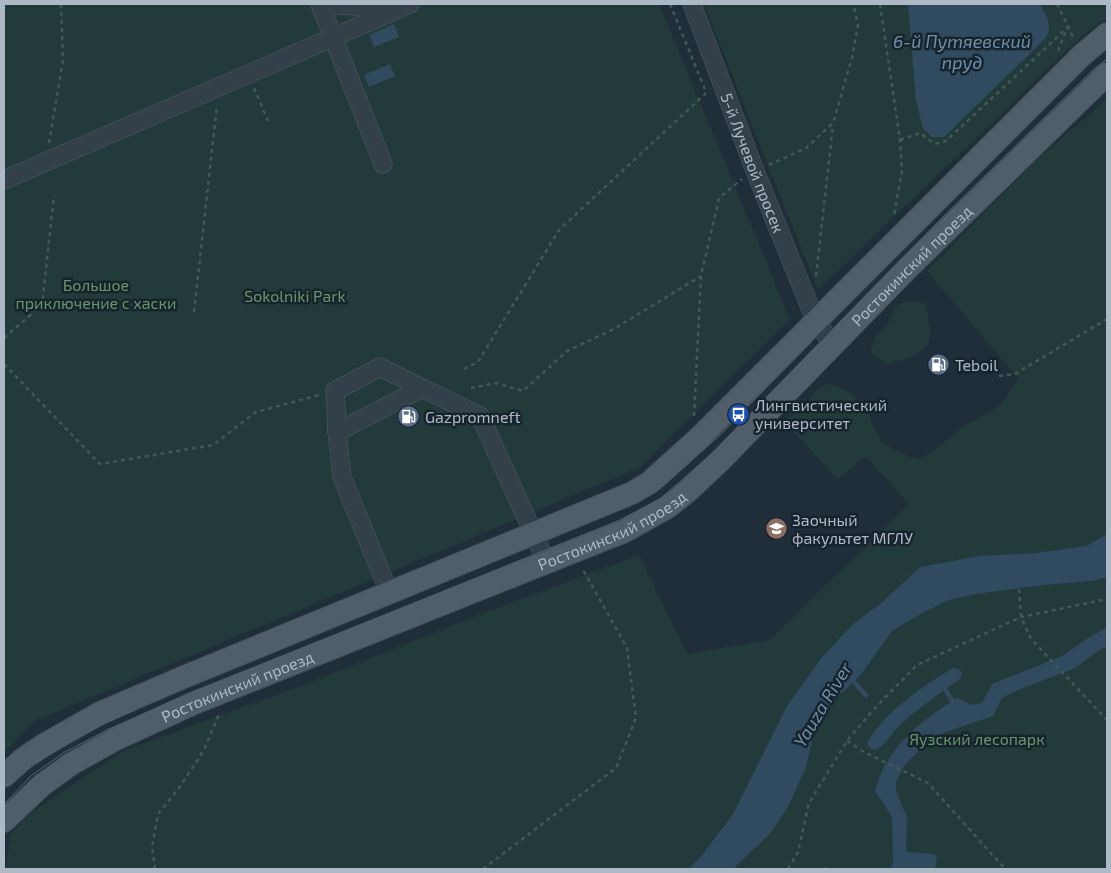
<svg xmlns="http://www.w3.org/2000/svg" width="1111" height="873" font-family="'Exo 2',sans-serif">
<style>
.green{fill:#223b3a}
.water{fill:#304a5f}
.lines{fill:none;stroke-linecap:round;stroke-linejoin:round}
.stream{stroke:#304a5f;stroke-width:4.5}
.minor-casing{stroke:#505d67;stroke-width:19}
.major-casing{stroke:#3f4b55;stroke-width:24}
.path{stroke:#415857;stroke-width:2.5;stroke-dasharray:4 4;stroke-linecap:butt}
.minor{stroke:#333f49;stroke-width:18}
.major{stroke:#505e69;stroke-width:22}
.tram{stroke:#546470;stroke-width:1}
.labels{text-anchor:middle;stroke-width:5;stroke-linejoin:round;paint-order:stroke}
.street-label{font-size:16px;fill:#adbac6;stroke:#18242d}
.park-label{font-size:16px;fill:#649768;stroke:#18242d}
.poi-label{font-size:16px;fill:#adbac6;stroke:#18242d;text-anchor:start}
.water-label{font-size:18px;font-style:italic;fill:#6c90ab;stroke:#18242d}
</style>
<rect width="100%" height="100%" fill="#1f2e38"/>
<!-- green -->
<g class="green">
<path d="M4,4H659L790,319L641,467L35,721L4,753Z"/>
<path d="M704,4H1107V18L1084,34L818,290Z"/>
<path d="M1107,99V534L1086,546L1036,553L959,559L920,567L880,604L854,623L821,658L787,706L733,814L702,855L688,869H6L11,834L29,814L123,751L306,684L486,612L639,555L688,654L769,640L910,504L865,456L838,480L783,420L804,408L816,391L826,384L834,385L849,392L867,410L879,437L884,444L910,457L919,459L927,455L970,422L978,419L1001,405L1018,378L927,271L1033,163Z"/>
<path d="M905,301H918L926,305C927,315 931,328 930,337C929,354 902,360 889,364L875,357L871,350L877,335L888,324L895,307Z"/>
<path d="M1107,577V869H733L769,835L806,767L815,730L830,704L860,676L892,631L919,615L949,600L977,594L1044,585L1093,581Z"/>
</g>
<!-- water -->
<g class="water">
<path d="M908,4H1040C1046,16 1053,25 1046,38L944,137H932L923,129L916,100Z"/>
<path d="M394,24L399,37L374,47L369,35Z"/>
<path d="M390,64L395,76L369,87L364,75Z"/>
<path d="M1107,534V577L1093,581L1044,585L977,594L949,600L919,615L892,631L860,676L830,704L815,730L806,767L789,805L769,835L733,869H688L702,855L733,814L787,706L821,658L854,623L880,604L920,567L978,556L1036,553L1086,546Z"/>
<path d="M1107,628V647L1101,649L1075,668L1018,690L1002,698L993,716L943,733L924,745L905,765L896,781V791L907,817L906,850L909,852L934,854L937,857L935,869H891L893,862L892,817L875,791C885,749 922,719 958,698L971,705L982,703L992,684L1062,656L1091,636Z"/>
<path d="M953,668L958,669L962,672L961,678C941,693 921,706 902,723C892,731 887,745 875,750L870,748L867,744C881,714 926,684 953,668Z"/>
</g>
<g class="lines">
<!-- stream -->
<g class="stream">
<path d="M850,678L866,695"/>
<path d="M939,687L945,689L955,705"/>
</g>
<defs>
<g id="minor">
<path d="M320,4L383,164"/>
<path d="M326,4L395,9"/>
<path id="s1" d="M692,4L755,171L812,312L832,346"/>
<path d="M4,180L410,4"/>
<path d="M337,432L335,391L380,367L422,388"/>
<path d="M389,592L342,477L337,432L422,388L480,416L546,561"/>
</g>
<g id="major">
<path d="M4,776L23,759L42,746L100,713L184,677L632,493L649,483L700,437L1081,56L1107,34"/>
<path id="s2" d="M4,821L42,785L71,764L116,739L192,704L625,531L668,507L688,491L721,460L907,269L1107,74"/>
</g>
</defs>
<!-- minor casing -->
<use href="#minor" class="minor-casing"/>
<!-- major casing -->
<use href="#major" class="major-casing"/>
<!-- path -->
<g class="path">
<path d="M670,4L706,92"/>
<path d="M880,4L900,140L902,171L894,215"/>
<path d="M1057,4L1074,39"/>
<path d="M1058,51L1067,28"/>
<path d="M254,88L269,123"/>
<path d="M900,140L920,133L935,144L946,141L1068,27"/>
<path d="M49,143L63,60L61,4"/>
<path d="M769,165L806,148L833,123L852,58L858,24L853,4"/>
<path d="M816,276L833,125"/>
<path d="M194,312L217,105"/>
<path d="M4,338L42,305L54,195"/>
<path d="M4,364L100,464L213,445L256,412L319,395"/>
<path d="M464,369L478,362L559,230L706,93"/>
<path d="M999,376L1015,374L1107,319"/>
<path d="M471,388L496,383L523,391L567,351L614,329L701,276"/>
<path d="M694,416L701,276L719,198L742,179"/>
<path d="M1019,589L1021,617L1031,639L1107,720"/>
<path d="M847,741L864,752L928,783L1005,869"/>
<path d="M155,869L152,847L158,814L179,788L204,750L219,714"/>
<path d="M483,869L616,768L636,718L627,648L582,568"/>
<path d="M788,869L798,852L809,803L847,741L873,710L917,665L1021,617L1107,599"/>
<path d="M825,869L826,867"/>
</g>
<!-- minor -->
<use href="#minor" class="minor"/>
<!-- major -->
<use href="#major" class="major"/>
<!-- tram -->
<g class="tram">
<path d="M660,489L720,435L812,341"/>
<path d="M38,762C69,741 101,724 135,710"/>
<path d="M4,804L32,775L65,752L109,729L189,694L620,520L660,499L714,452L937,223L1094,69L1107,59"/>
</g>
</g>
<!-- icons -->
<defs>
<symbol id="fuel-disc" viewBox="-11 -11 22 22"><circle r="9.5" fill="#5c6f8a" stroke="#18242d"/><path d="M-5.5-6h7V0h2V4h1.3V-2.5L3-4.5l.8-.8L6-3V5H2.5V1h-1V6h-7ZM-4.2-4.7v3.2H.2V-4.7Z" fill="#fff"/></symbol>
<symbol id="bus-disc" viewBox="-11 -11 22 22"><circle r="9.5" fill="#1a4fb4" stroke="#18242d"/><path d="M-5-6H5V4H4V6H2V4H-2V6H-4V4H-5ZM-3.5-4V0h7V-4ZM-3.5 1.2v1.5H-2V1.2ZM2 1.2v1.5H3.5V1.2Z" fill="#fff"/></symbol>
<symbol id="university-disc" viewBox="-11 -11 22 22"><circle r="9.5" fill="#8d6e63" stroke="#18242d"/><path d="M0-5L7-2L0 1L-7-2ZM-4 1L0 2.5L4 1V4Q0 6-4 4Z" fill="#fff"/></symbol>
</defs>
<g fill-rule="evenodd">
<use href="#fuel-disc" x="926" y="352" width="25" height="25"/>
<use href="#bus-disc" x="726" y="402" width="25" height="25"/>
<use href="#fuel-disc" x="396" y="404" width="25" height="25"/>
<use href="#university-disc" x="764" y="516" width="25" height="25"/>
</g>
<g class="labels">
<!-- street labels -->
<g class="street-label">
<text dy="6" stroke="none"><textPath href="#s1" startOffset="170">5-й Лучевой просек</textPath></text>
<text dy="6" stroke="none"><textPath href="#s2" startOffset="1082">Ростокинский проезд</textPath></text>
<text dy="6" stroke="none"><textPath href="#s2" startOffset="678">Ростокинский проезд</textPath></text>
<text dy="6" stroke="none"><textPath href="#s2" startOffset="272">Ростокинский проезд</textPath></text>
</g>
<!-- park labels -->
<g class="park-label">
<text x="96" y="291">Большое<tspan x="96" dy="18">приключение с хаски</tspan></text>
<text x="295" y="302">Sokolniki Park</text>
<text x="977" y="745">Яузский лесопарк</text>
</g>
<!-- poi labels -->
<g class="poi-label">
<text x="955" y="371">Teboil</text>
<text x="755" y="411">Лингвистический<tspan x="755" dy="18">университет</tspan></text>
<text x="425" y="423">Gazpromneft</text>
<text x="792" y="526">Заочный<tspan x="792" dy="18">факультет МГЛУ</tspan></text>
</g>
<!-- water labels -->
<g class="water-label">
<text x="962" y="48">6-й Путяевский<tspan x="962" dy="21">пруд</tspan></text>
<text transform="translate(823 705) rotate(-59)" y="6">Yauza River</text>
</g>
</g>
<!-- border -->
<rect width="1111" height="873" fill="none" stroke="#adbac6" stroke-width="10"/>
</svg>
